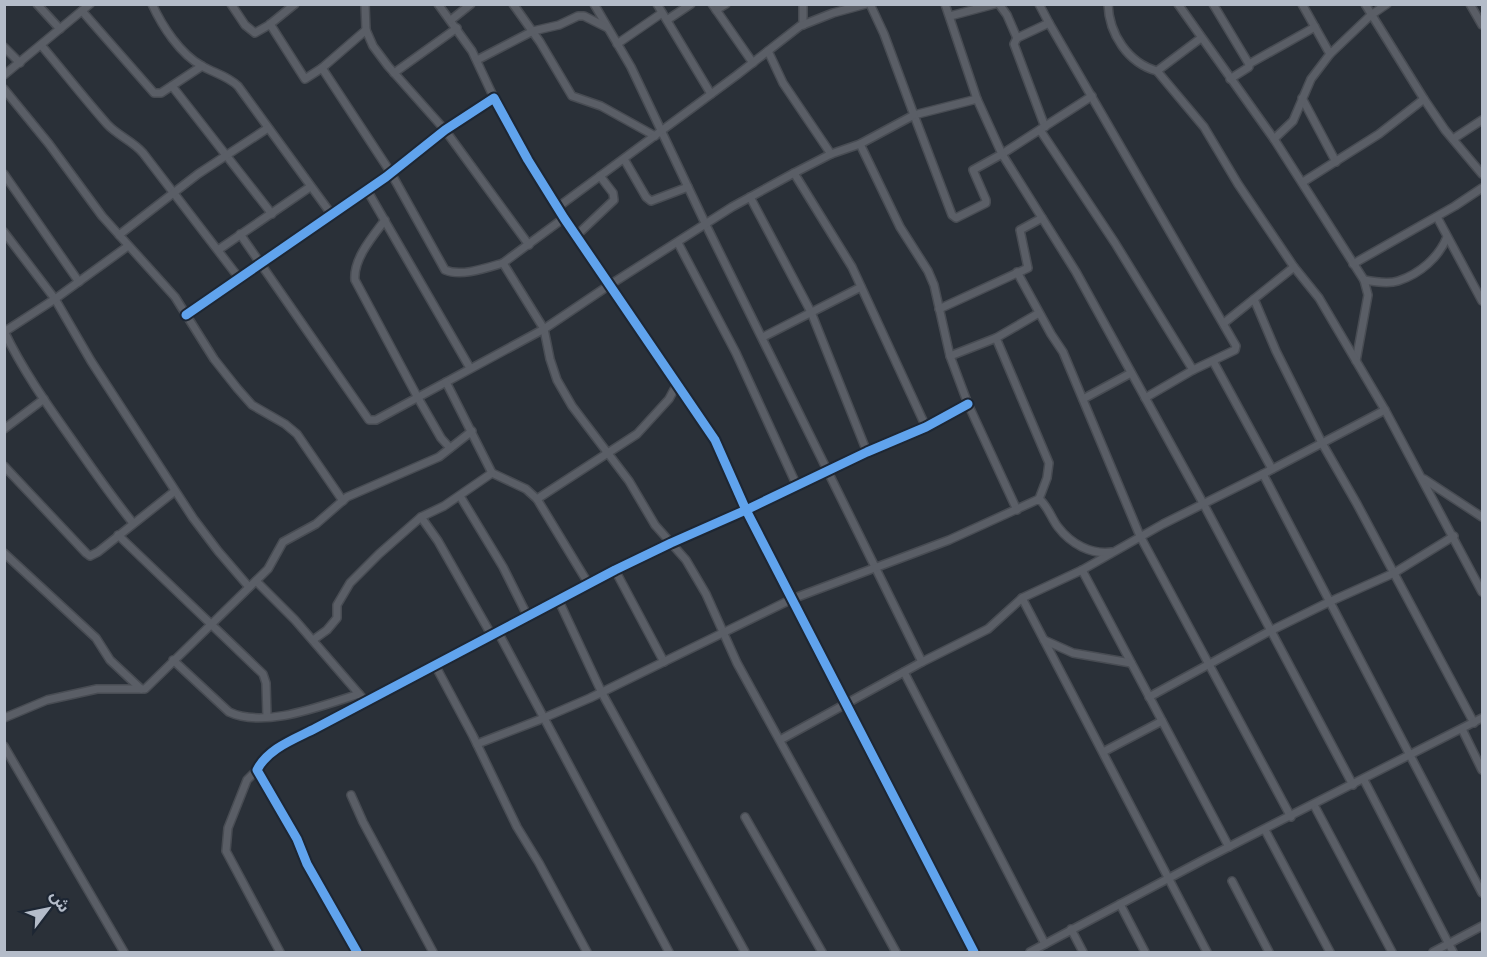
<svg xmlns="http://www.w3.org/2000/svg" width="1487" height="957" font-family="Lato,'Noto Sans Arabic',sans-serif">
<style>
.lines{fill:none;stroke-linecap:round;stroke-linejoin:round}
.minor-casing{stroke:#484c53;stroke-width:10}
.minor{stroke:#5a5e66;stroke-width:7}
.cycleway-casing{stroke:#1d2633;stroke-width:13}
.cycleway{stroke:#60a3ed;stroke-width:9}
</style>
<rect width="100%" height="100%" fill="#2a3038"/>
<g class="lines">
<defs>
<g id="minor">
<path d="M37,4L60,29"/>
<path d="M152,4C162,26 180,54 202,66C214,73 228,76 238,86L332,215"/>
<path d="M231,4L245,25L255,33L269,25L295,4"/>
<path d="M365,4L366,30L373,46L388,66L445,130L529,245"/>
<path d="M438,4L472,51L494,98"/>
<path d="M513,4L540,42L572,96L601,106L655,136"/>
<path d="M594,4L631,67L706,225L922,662"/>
<path d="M657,4L711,94"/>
<path d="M712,4L753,63"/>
<path d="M945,4L977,99"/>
<path d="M999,4L1007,15L1017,38"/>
<path d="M1039,4L1049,23L1017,38L1014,44L1045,127"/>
<path d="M1108,4C1109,34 1128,63 1157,71"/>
<path d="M1178,4L1274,139L1364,280L1368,295L1356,361"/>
<path d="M1213,4L1249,64"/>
<path d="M1302,4L1330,54"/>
<path d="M1365,4L1424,99L1445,130L1482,174"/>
<path d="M1470,4L1482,25"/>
<path d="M716,10L726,4"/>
<path d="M82,11L154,93H161L202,66"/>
<path d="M950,16L995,4"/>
<path d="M451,20L471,4"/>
<path d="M667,20L691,4"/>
<path d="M1049,23L1236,346L1235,350L1193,370L1145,398"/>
<path d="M270,24L305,79L322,68L366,30"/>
<path d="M803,25V4"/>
<path d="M1201,38L1157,71L1204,127L1238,184L1294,267L1319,298L1385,410L1482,592"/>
<path d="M617,44L662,13"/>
<path d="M41,45C63,71 84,98 107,124C118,136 133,141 143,153L239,278"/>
<path d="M4,47L20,63"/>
<path d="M768,51L783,83L831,154"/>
<path d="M477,60L533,31L559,25L578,16H584L606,27"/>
<path d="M322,68L391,173L445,270C461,277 486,268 503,263"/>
<path d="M394,73L457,28"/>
<path d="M4,75L90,4"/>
<path d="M1230,79L1249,67V64L1315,27"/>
<path d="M172,86L272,214"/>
<path d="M4,89L49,144L102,216L175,297L214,359L237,388L252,405L285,424L297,434L343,501"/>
<path d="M1092,96L1002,154L1076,272L1203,503L1353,785"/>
<path d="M1302,98L1336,162"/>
<path d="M977,99L1002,154L973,170L986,200V203L956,218L952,215L914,115Z"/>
<path d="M1040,130L1115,243L1193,370"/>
<path d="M1274,139L1293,121L1311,79L1330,54L1371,15L1387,4"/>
<path d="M1453,139L1482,120"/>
<path d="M860,144L900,227L928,271L934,285L950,356L968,404L1017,510"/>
<path d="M624,159L646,197L651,201L688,187"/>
<path d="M794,173L852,267L926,427"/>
<path d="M4,174L79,282"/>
<path d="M1303,182L1379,134L1424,99"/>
<path d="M367,190L470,368"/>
<path d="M750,197L811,312L867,452"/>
<path d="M558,207L737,75L800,26L833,13L866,4"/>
<path d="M1437,217L1482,301"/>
<path d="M564,218L503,263L544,329L550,359L557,380L572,406L629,481L655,525L686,560L706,594L737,663L896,952"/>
<path d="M385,220C373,236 353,259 355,280L418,398L441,438L450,448"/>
<path d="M4,232L55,299L91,361L193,518L218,551L249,587"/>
<path d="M240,234L369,420H376L544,329L608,286L732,207L794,173L831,154L860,144L914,115L884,34L870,4"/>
<path d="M119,235L198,174L268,128"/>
<path d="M577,235L614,200L613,193L600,176"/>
<path d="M678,243L736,353L797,486"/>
<path d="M218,250L310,187"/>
<path d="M1353,264L1455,206L1482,188"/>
<path d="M1017,272L1051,334L1063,352L1140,536L1291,817"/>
<path d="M1364,280C1375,282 1388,284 1398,281C1420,274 1439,257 1447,237"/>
<path d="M1254,299L1276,351L1322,443L1357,504L1474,723"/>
<path d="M939,309L1028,268L1020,230L1042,218"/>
<path d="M186,315L386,177L445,130L494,98L528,160L564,218L715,440L746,510L974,952"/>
<path d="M1224,323L1294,267"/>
<path d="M4,331C22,369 46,403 70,437C91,467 110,495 133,523"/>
<path d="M4,332L55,299L128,246"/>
<path d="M763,337L861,287"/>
<path d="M996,338L1049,463L1047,478L1039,499"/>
<path d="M950,356L996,338L1039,313"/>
<path d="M1213,361L1272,469"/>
<path d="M446,382L492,473L526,489L537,499L588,583"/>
<path d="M1083,399L1131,373"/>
<path d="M4,429L44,399"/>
<path d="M4,466L86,553L90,556L98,552L175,491"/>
<path d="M1263,474L1482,893"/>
<path d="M1424,479L1482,517"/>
<path d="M460,496L503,567L527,615"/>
<path d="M537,499L637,434L669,399L677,384"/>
<path d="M421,517L438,541L492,636"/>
<path d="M118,535L263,674L266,683L267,717"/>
<path d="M4,553L96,638L110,660L141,689"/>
<path d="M615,570L664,662"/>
<path d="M1082,570L1229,847"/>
<path d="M256,581L295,620L366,702"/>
<path d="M1022,598L1207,952"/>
<path d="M558,599L602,693L745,952"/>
<path d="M498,632L669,952"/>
<path d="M313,640L327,630L337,618V605L350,583L379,554L421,517L444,506L492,473"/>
<path d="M1044,640L1073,653L1131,663"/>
<path d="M173,660L229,712C265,729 323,705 359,694"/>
<path d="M435,665L473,736L517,827L539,863L587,952"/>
<path d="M904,672L1045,944"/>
<path d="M1149,697L1270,631L1329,602L1394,573L1454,536"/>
<path d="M4,718L47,700L97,689H145L268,569L283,542L316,524L347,497L439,457L472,431"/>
<path d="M1462,729L1482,770"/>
<path d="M780,740L922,662L988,629L1022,598L1082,570L1163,524L1263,474L1385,410"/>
<path d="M477,744L539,720L590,698L792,599L949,540L1039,499C1048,506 1051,518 1058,527C1071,544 1091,555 1112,552"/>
<path d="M4,746L124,952"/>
<path d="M1103,752L1162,721"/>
<path d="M257,770L247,780L228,828L226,851L280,952"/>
<path d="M1364,780L1453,952"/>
<path d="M351,795L363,822L433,952"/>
<path d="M1314,805L1392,952"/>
<path d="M745,817L822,952"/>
<path d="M1265,830L1330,952"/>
<path d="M1232,881L1269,952"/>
<path d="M1120,904L1145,952"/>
<path d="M1071,929L1083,952"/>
<path d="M357,952L307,864L297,839L257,770C268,748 295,739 316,728L615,570L671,543L746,510L867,452L926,427L968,404"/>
<path d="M1030,952L1205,859L1482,718"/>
<path d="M1433,952L1482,926"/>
</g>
</defs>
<!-- minor casing -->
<use href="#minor" class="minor-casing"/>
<!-- minor -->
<use href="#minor" class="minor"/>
<defs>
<g id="cycleway">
<path d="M186,315L386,177L445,130L494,98L528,160L564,218L715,440L746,510L974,952"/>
<path d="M357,952L307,864L297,839L257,770C268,748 295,739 316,728L615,570L671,543L746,510L867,452L926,427L968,404"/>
</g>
</defs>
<!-- cycleway casing -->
<use href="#cycleway" class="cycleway-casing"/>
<!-- cycleway -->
<use href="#cycleway" class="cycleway"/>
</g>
<!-- border -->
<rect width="1487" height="957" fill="none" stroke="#b4bcc9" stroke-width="12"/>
<!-- north arrow -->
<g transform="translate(48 909) rotate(58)" stroke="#1d2633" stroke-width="4.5" paint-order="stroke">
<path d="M0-4.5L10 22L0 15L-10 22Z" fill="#b4bcc9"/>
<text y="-9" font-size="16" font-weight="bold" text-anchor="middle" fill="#b4bcc9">ش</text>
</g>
</svg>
